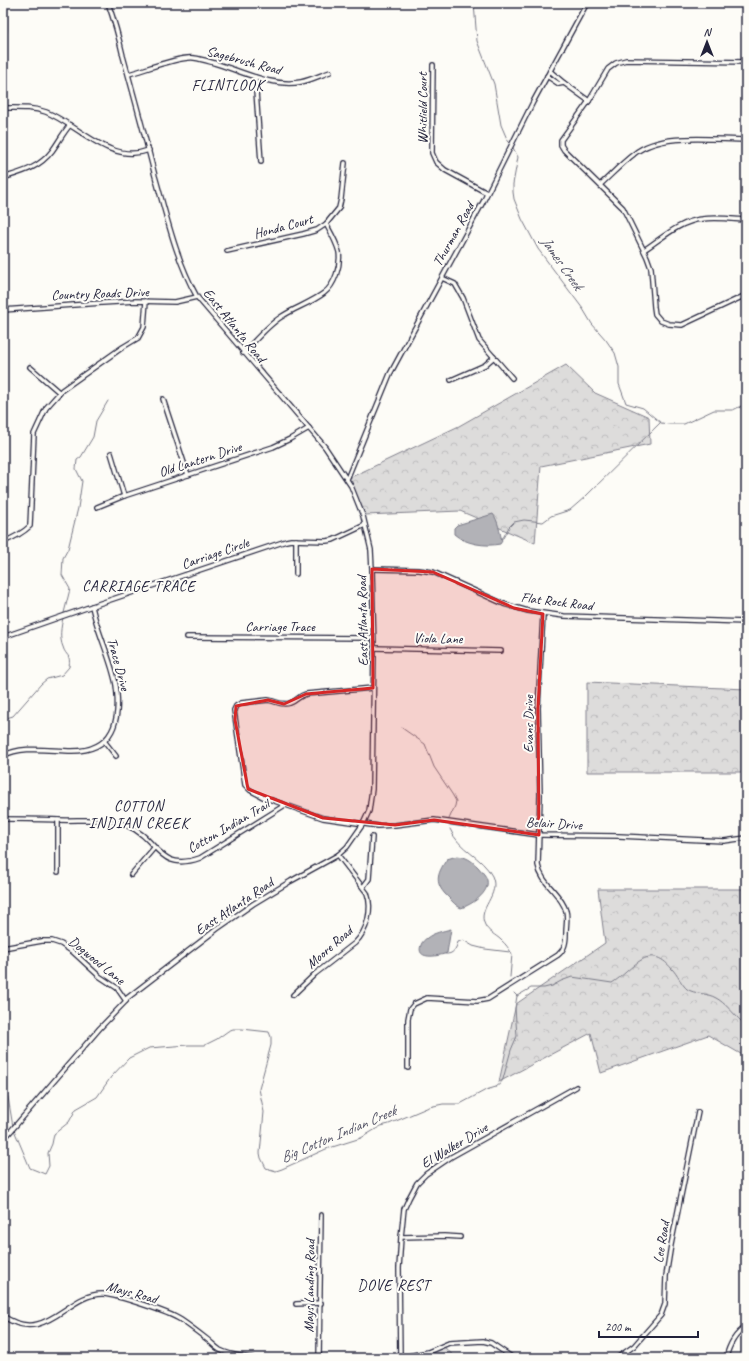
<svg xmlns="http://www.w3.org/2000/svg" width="749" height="1361" font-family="Caveat,sans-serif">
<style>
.forest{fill:url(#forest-crowns);stroke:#807f8b}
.water{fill:#b2b2b7;stroke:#787885}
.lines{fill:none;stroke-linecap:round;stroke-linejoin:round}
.stream{stroke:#787885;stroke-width:1}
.minor-casing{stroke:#22223b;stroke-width:6}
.minor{stroke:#fdfcf7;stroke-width:3.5}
.marked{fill:#d62828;fill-opacity:0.2;stroke:#d62828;stroke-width:3;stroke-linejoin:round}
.labels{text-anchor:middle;stroke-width:4;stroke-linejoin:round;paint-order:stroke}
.street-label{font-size:14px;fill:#22223b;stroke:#fdfcf7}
.neighbourhood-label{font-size:15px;letter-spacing:1px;fill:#22223b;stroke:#fdfcf7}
.water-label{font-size:15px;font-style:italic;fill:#545466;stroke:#fdfcf7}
</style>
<defs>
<pattern id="forest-crowns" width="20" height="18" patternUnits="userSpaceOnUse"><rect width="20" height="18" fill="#dddcdb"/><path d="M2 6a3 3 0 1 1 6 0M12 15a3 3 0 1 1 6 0" fill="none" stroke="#bdbcbd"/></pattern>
</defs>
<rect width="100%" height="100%" fill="#fdfcf7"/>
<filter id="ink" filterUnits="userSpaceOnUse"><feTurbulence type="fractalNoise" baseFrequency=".025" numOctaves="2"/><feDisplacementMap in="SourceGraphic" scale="8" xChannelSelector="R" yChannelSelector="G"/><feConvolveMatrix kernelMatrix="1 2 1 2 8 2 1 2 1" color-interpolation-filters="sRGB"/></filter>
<g filter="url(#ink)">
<!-- forest -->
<g class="forest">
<path d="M566,365L595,393L649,417L650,444L541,466L535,543L460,511L365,515L347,479L459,426Z"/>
<path d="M587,682L746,689V772H587Z"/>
<path d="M598,889H746V1057L708,1035L601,1073L591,1033L499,1082L516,1004L605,943Z"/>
<path d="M443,1346L456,1358H385L417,1355Z"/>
</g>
<!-- water -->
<g class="water">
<path d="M493,514C498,520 500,533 502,541L500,544C486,547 465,544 454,534V528L457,525Z"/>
<path d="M457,856C467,857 471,860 478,867C481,871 486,875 487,880C490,893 471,905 461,908C456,906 453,902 449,898C434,884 436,875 447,859Z"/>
<path d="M451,929L447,953C440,956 415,961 421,945C422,942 424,940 427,938C433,933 443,931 451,929Z"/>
</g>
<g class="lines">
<!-- stream -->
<g class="stream">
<path d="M474,3L477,41L494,84L501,125L507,139L510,144"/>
<path d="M3,57L7,30V15"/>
<path d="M512,146L518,157L513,184V192L514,199L522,219L538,249L583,309L592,324L606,340L615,353L619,367V384L626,403L643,408L661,423L669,424H684L714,410H733L741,406L746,407"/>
<path d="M501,538H503L509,527L514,522L524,520L543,522L551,516L570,510L585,497L660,423"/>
<path d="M64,613L70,589L62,575L63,558L68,549L78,508L82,481L76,469L77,460L81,457L93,437L96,421L108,401"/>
<path d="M3,719L13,716L41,684L47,679L62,675L69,667C71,653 66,657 63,647C59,638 61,627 63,618"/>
<path d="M402,728L425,744L434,767L452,794L456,801L455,806L449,819"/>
<path d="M450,829C459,851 482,856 492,876C501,896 476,908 485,925C488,932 496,935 501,940C506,944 509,949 512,954L510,977"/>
<path d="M445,954C453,955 456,949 458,942L463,940L473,946L485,949L510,952"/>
<path d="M514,993L517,996"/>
<path d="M3,1081L8,1097L13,1127"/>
<path d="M14,1130L30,1168L45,1174L49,1166L48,1153L52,1144L54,1134L69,1122L76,1109L97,1097L111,1077L129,1058L149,1048L188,1045H205L217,1039L228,1031L233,1029H242L269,1032L271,1037V1045L259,1089L264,1112L260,1153L261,1158L266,1168L276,1171L282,1169L326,1149L361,1138L381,1126L389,1124L429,1107L443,1104H460L486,1090L496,1087L501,1083L503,1079L511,1050L517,1036L515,1008L517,996L531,988H544L552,986L561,981L572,977L612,983C633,970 648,940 672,969C677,974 682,985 687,989C694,994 708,993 716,998C724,1002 734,1014 741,1021L746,1024"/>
</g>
<defs>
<g id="minor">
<path d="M746,62L626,60L616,63L608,69L589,101L561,140V145L564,150L623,208L647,257L651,268L654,307L655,314L661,321L669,324L682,325L746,295"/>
<path d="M433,65L432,153L436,162L445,170L487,193"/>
<path d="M129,74C144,70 181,56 194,58C228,63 267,89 301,82C311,80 321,75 330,72"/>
<path d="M547,76L559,84L564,83L550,71"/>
<path d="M255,77L261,162"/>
<path d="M564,83L589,101"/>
<path d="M3,108C17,108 32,107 46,112C79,125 110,165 149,150"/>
<path d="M3,178C22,172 39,168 52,151C58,143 63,133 70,125"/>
<path d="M600,185C611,175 622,163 634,154C661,132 713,140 746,140"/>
<path d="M644,250C661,239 680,221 702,219C716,217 732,219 746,220"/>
<path d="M227,251L303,234L317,230L326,224L339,208L341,199L345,163"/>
<path d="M442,278L455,284L463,298L479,340L512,378"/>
<path d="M3,310L102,303L136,301L175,302L197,297"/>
<path d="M243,353C255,341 267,326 281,317C294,308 311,303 324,293C335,285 341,265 339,252C336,241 331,233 326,224"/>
<path d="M30,367L60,393"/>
<path d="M451,380L485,365L494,357"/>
<path d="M163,399L188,475"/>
<path d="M111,453L124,496"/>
<path d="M347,479L390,374L483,202L533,102L587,3"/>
<path d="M97,507L124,496L273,447L290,439L309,428"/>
<path d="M3,542C13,538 22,534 30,526L34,434L46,408L62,390L123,347L138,338L144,327L146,301"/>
<path d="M372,569L419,570L433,572L504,604L528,611L564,616L746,622"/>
<path d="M296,574V540"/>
<path d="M3,637L92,606L286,541L291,540L326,541L333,540L365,525"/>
<path d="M187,637L373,638"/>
<path d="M374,648L501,651"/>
<path d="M373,688L306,694C298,696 297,701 290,703C281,706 276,701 268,700L241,703L236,706L234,710L245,785L250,790L263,797L323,818L378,826L395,825L434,820L539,835L619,836L724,841L746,838"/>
<path d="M105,742L116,756"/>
<path d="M3,756C22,745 50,751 72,751C114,751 121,720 116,685C111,658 97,632 92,606"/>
<path d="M3,819C21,819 40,819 58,820C81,821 106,817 128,826C159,839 158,873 200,858L285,805"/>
<path d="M58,872V820"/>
<path d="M131,875L154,848"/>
<path d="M363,887L369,879L372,837"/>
<path d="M3,948L42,941H52L61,944L73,952L99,976L117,988L126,1001"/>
<path d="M293,995L315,974L355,943C367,931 373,910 367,893L338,855"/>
<path d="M408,1068V1019L410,1009L414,1004L427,998L477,1001L488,999L558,955C565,949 566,942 566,933C566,925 568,917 566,911C561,893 541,884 538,865L540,795L538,708L543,614"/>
<path d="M3,1140L100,1028L126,1001V999L217,929L253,904L291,881L338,855L347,847L363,824L369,811L372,789L374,648L372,569L371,550L363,516L351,486L325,447L197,297C176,259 167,218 155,176C145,136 134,96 123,56C119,38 114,20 108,3"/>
<path d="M401,1237L444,1236L460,1237"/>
<path d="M296,1304L321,1303"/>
<path d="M3,1316C46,1346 67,1293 103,1294C117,1295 169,1312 181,1320C190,1326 199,1333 208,1340C212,1343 215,1347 220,1350C229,1355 241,1356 252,1358"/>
<path d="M319,1358L321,1215"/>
<path d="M399,1358L428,1352L449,1343L483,1341L491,1343L513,1358"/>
<path d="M400,1358L399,1268L401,1237L404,1209L409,1198L417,1183L426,1174L451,1157L576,1087"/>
<path d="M617,1358L634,1346L661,1315L665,1304L666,1276L671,1245L698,1112"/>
<path d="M726,1358C729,1345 735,1334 746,1327"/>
</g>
</defs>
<!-- minor casing -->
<use href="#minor" class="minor-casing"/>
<!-- minor -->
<use href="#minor" class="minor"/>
</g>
</g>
<!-- marked area -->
<path class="marked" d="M372,569L433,572L514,608L543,614L538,708L539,835L434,820L395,825L323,818L248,789L235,720L236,706L268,700L284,704L306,694L373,688Z"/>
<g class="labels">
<!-- street labels -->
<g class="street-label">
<text transform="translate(244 60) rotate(15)" y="5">Sagebrush Road</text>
<text transform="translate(422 108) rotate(-90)" y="5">Whitlield Court</text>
<text transform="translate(283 226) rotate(-15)" y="5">Honda Court</text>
<text transform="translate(453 234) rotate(-61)" y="5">Thurman Road</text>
<text transform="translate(100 293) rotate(-2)" y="5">Country Roads Drive</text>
<text transform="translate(235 325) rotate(51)" y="5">East Atlanta Road</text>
<text transform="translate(200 459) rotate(-18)" y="5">Old Lantern Drive</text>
<text transform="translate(215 553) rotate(-19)" y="5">Carriage Circle</text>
<text transform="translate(557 601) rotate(7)" y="5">Flat Rock Road</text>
<text transform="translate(362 621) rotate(-91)" y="5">East Atlanta Road</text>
<text x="280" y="631">Carriage Trace</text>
<text transform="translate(438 638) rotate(1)" y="5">Viola Lane</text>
<text transform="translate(119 664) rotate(75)" y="5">Trace Drive</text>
<text transform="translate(528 724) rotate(-90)" y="5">Evans Drive</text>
<text transform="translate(554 823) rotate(3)" y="5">Belair Drive</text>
<text transform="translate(228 826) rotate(-30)" y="5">Cotton Indian Trail</text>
<text transform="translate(234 906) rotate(-34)" y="5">East Atlanta Road</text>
<text transform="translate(329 947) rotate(-41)" y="5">Moore Road</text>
<text transform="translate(97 960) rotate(39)" y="5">Dogwood Lane</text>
<text transform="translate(454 1145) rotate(-31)" y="5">El Walker Drive</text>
<text transform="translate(661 1242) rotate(-80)" y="5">Lee Road</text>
<text transform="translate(309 1286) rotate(-89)" y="5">Mays Landing Road</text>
<text transform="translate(132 1292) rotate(15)" y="5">Mays Road</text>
</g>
<!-- neighbourhood labels -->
<g class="neighbourhood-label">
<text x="228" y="90">FLINTLOOK</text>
<text x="139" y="591">CARRIAGE TRACE</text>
<text x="139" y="811">COTTON<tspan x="139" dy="17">INDIAN CREEK</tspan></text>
<text x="394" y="1290">DOVE REST</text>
</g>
<!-- water labels -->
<g class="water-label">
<text transform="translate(562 263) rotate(55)" y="5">James Creek</text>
<text transform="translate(338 1134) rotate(-23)" y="5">Big Cotton Indian Creek</text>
</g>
</g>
<!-- margin -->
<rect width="749" height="1361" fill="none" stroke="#fdfcf7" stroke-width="16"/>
<rect x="8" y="8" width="733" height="1345" fill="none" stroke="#22223b" stroke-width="1.5" filter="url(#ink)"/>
<!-- north arrow -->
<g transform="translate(707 42)" stroke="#fdfcf7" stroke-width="3" paint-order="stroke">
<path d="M0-3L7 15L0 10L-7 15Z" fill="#22223b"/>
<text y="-6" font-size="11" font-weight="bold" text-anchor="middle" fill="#22223b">N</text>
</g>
<!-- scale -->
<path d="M599 1331v6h99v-6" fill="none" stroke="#22223b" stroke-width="2"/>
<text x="605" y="1331" font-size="12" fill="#22223b" stroke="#fdfcf7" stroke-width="3" paint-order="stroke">200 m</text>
</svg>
